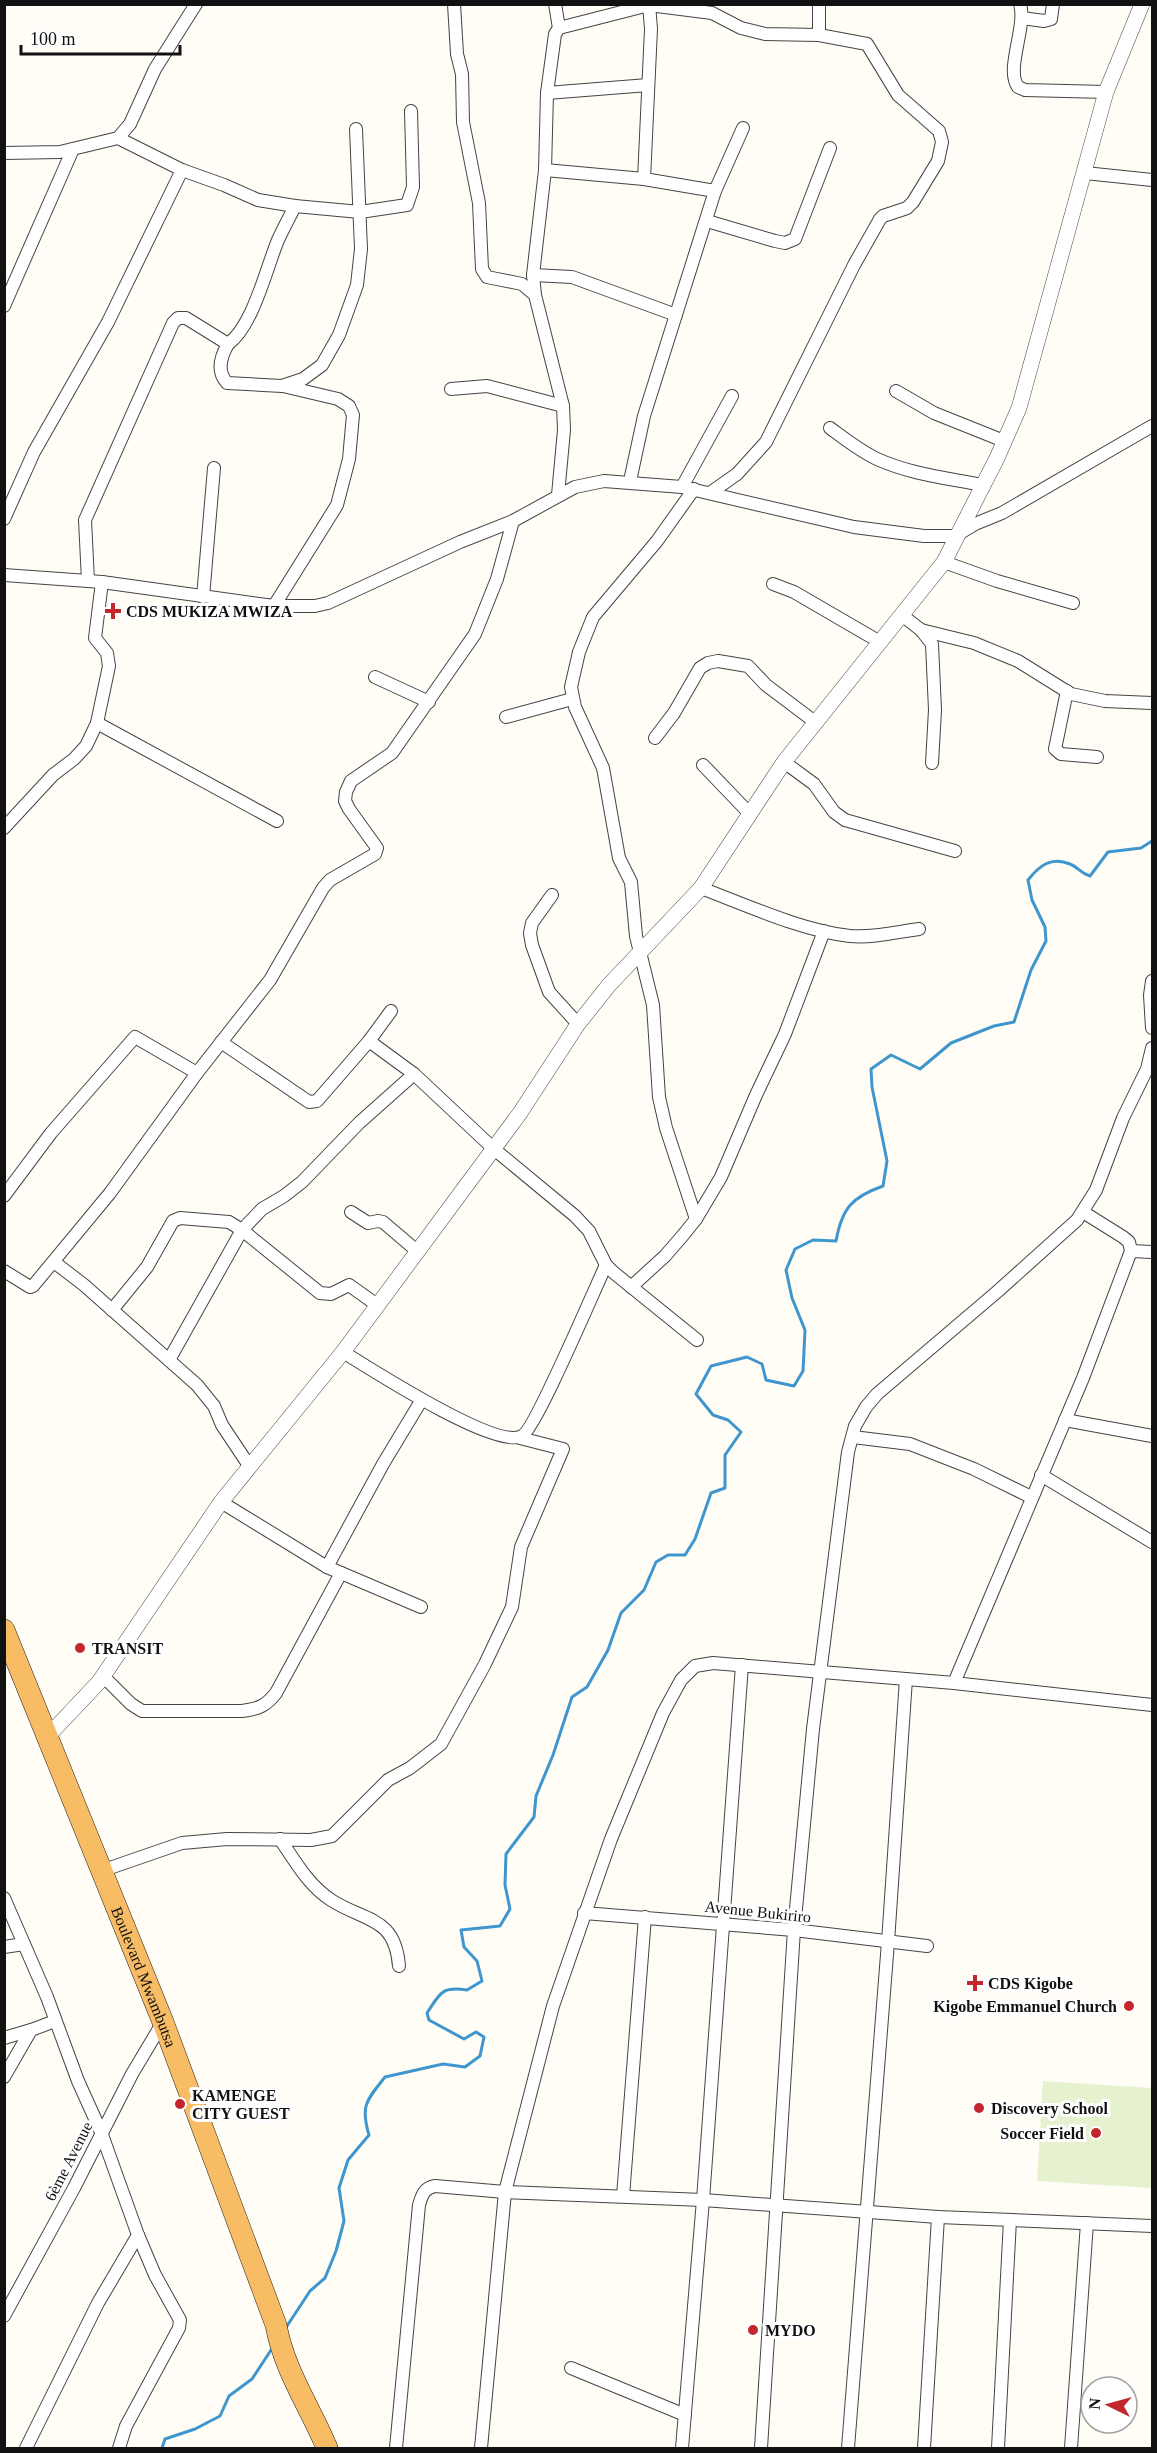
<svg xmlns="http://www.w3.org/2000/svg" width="1157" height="2453" font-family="'Times New Roman',serif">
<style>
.pitch{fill:#e6f2cf}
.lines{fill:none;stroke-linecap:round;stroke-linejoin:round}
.stream{stroke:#3f96cf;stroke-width:3}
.minor-casing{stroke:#444;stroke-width:14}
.tertiary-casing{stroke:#444;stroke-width:16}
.trunk-casing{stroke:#222;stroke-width:22}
.minor{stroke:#fff;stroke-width:12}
.tertiary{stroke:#fff;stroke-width:15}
.trunk{stroke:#f7bc64;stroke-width:21}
.poi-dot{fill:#c4262e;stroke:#fff;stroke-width:2}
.labels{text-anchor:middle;stroke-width:6;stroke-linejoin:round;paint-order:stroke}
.poi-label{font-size:16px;font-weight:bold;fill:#111;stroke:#fff;text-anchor:start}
.street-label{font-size:16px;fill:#111;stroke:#fff}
</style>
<rect width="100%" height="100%" fill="#fffdf5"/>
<!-- pitch -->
<path class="pitch" d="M1043,2081L1152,2088V2188L1037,2181Z"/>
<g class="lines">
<!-- stream -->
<g class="stream">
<path d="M285,2329L310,2291L325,2278L336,2251L344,2221L339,2188L348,2160L369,2135C360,2105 367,2100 385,2077L443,2064L465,2067L480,2056L484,2037L476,2032L464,2039L429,2020L427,2013C440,1993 442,1986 467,1990L482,1981L477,1961L464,1947L461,1930L500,1926L510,1909L505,1885L506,1854L534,1817L536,1796L553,1755L572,1697L587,1687L608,1650L621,1613L644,1590L656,1562L668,1555H685L695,1539L711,1493L725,1488V1455L741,1432L728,1420L713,1415L696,1394L711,1366L747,1357L762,1364L766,1380L794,1386L803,1371L805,1330L792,1298L786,1270L795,1249L813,1240L836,1241C842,1208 852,1197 883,1186L887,1161L872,1087L871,1069L891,1055L920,1069L951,1043L994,1026L1014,1022L1031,970L1046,941L1045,927L1032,900L1028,880C1039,866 1051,856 1070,864C1078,867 1080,873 1090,876L1108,852L1141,848L1152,841"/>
<path d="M162,2448L165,2439L195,2429L220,2416L229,2396L252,2379L273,2347"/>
</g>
<defs>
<g id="minor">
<path d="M454,4L457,54L462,74L463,122L479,203L482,269L487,277L522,284L535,295L563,406L564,430L558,495"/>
<path d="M555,4L559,28"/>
<path d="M1020,4C1027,27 1005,69 1018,87L1025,90L1106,92"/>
<path d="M1022,18L1044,21L1051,19L1053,4"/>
<path d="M819,35V4"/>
<path d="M648,85L547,93L555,34L559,28L649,5L712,13L741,28L765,34L819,35L867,44L898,95L939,131L942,142L938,161L913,202L907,208L883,216L880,219L854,265L766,442L737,474L710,493"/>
<path d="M4,153L60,152L118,138L130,124L155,69L196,4"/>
<path d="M545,170L644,179"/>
<path d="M1085,173L1152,180"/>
<path d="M715,191L743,128"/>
<path d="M295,206L360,212L407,205L413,187L411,111"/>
<path d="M707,221L775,241L785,243L795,239L830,148"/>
<path d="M533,275L572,277L676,315"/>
<path d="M535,295L533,275L545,170L547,93"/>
<path d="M4,306L73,149"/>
<path d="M228,344C221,356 216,371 227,383L282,386L303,379L322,365L339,335L357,285L361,249L356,129"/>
<path d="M451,389L487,386L563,406"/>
<path d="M896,391L934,413L1004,441"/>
<path d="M830,428C845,439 860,451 877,459C910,474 947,478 982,485"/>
<path d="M630,481L644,416L715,191L644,179L651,29L649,4"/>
<path d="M682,487L732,396"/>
<path d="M694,489L657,541L593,617L579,652L571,687L575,707L603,768L619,858L631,882L636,936L653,1005L659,1097L666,1128L696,1219"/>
<path d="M4,519L34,452L108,322L182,170L118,138"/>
<path d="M944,562L997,581L1073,603"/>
<path d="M4,575L102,582L274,606H315L328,603L460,542L513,521L575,487L604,481L682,487L854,527L924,536H955L975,524L1002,513L1152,426"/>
<path d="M88,581L85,520L173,323L178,318H186L228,344C253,326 266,269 278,240C283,229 289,218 295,206L258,200L224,185L182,170"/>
<path d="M773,584L794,592L880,642"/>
<path d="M203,597L214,468"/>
<path d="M274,606L337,505L349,459L353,415L349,406L338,399L283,386"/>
<path d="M903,616L921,630L932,644L935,710L932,763"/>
<path d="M921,630L974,643L1018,661L1071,694L1105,701L1152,703"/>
<path d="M375,677L429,702"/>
<path d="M1067,691L1055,749L1061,754L1097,757"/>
<path d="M506,717L572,699"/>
<path d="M97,723L277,821"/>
<path d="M655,738L674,713L700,668L708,663L718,661L748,666L766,685L815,722"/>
<path d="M784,762L814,784L834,812L845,820L955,851"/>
<path d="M703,765L750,814"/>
<path d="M4,828L53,775L74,759L86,746L97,723L109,666L107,653L95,638L102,582"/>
<path d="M701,888C746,905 803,931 850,936C873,938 897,932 919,929"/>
<path d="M552,895L532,923L530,933L532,945L549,992L578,1024"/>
<path d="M1152,981L1150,995L1152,1028"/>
<path d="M369,1041L414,1074L494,1149L575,1216L589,1231L606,1265L613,1272L697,1340"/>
<path d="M221,1042L309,1102L317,1101L369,1041L391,1011"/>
<path d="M4,1196L51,1133L135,1037L197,1073"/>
<path d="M351,1212L368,1223L378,1221L383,1222L417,1251"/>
<path d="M1131,1251L1152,1252"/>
<path d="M54,1262L84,1285L197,1385L214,1406L222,1425L250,1467"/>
<path d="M4,1271L30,1287L33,1286L110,1193L197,1073L270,980L323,888L330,880L375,854L377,848L349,809L345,801L346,792L351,781L392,753L475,634L497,579L513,521"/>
<path d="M631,1287L665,1256L684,1234L696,1219L721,1177L756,1095L785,1034L824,931"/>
<path d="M112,1310L147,1267L173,1221L180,1218L229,1222L242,1230L320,1293L331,1294L349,1285L377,1305"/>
<path d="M343,1352C369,1368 496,1450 522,1436C535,1430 595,1288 606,1265"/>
<path d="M169,1360L242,1230L262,1209L284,1196L302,1182L359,1123L414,1074"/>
<path d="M1065,1420L1152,1436"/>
<path d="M853,1437L910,1444L974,1469L1031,1497"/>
<path d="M1041,1475L1152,1542"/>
<path d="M221,1502L327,1567L421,1607"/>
<path d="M327,1567L383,1464L421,1401"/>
<path d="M103,1676L131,1704L142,1711H242C258,1709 266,1706 276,1693L341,1573"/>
<path d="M954,1683L1083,1378L1131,1251L1129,1242L1123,1237L1083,1212"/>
<path d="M280,1839C295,1861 308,1885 331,1900C365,1922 395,1916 399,1966"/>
<path d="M101,1871L182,1843L227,1839L311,1840L332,1836L388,1780L410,1768L441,1744L485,1664L512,1607L521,1547L563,1449L520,1438"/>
<path d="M4,1898L47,1997L78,2081L101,2132L138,2235L155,2275L180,2320L179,2328L126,2426L119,2448"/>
<path d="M584,1913L794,1930L927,1946"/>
<path d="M4,1947L24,1944"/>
<path d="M4,2038L31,2030"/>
<path d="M4,2077L31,2030L55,2021"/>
<path d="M623,2196L645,1917"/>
<path d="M4,2316L74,2188L132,2074L163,2022"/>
<path d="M571,2368L685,2415"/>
<path d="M26,2448L98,2303L138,2235"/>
<path d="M396,2448L419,2205C422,2195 424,2188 435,2186L505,2192L703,2200L938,2217L1152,2226"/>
<path d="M481,2448L505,2192L553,2006L611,1839L663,1713L681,1680L695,1666L713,1663L954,1683L1152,1705"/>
<path d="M682,2448L703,2200L742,1665"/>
<path d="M761,2448L794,1930L813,1729L848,1452L855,1426L866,1407L877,1394L998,1291L1077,1220L1096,1190L1123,1118L1147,1069L1152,1048"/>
<path d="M848,2448L888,1942L906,1679"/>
<path d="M924,2448L938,2217"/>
<path d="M998,2448L1010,2220"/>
<path d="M1071,2448L1087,2223"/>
</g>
<path id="tertiary" d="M47,1737L99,1682L221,1502L343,1352L520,1113L578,1024L609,985L701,888L784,762L944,562L997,458L1019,408L1106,92L1142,4"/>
<g id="trunk">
<path id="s1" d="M4,1630L163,2022L276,2325C284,2370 310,2407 327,2448"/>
</g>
</defs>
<!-- minor casing -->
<use href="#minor" class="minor-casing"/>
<!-- tertiary casing -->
<use href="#tertiary" class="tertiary-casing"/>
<!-- trunk casing -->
<use href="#trunk" class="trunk-casing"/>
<!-- minor -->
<use href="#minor" class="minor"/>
<!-- tertiary -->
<use href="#tertiary" class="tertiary"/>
<!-- trunk -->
<use href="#trunk" class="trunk"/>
</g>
<!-- markers -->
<g class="poi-dot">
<path d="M110 602h6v6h6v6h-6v6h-6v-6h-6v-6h6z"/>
<circle cx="80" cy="1648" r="6"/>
<path d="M972 1974h6v6h6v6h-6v6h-6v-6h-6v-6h6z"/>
<circle cx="1129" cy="2006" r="6"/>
<circle cx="180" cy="2104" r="6"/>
<circle cx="979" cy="2108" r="6"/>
<circle cx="1096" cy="2133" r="6"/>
<circle cx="753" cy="2330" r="6"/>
</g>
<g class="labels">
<!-- poi labels -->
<g class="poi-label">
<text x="126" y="617">CDS MUKIZA MWIZA</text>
<text x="92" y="1654">TRANSIT</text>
<text x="988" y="1989">CDS Kigobe</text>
<text x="1117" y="2012" text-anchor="end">Kigobe Emmanuel Church</text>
<text x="192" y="2101">KAMENGE<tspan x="192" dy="18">CITY GUEST</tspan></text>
<text x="991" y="2114">Discovery School</text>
<text x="1084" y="2139" text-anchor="end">Soccer Field</text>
<text x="765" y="2336">MYDO</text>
</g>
<!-- street labels -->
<g class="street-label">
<text transform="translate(758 1911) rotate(6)" y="6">Avenue Bukiriro</text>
<text dy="6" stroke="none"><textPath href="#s1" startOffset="374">Boulevard Mwambutsa</textPath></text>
<text transform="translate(68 2161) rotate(-63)" y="6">6ème Avenue</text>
</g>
</g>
<!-- border -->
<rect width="1157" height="2453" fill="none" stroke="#111111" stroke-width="12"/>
<!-- north arrow -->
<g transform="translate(1109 2405) rotate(275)"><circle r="28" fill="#ffffff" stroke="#a0a0a0" stroke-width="1.5"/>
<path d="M0-4.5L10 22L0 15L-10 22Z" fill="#c4262e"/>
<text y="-9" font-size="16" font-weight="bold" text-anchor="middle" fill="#111111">N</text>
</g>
<!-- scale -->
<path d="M21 45v9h159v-9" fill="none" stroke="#111111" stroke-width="3"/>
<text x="30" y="45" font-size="18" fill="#111111" stroke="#ffffff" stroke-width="4.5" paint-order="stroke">100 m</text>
</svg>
